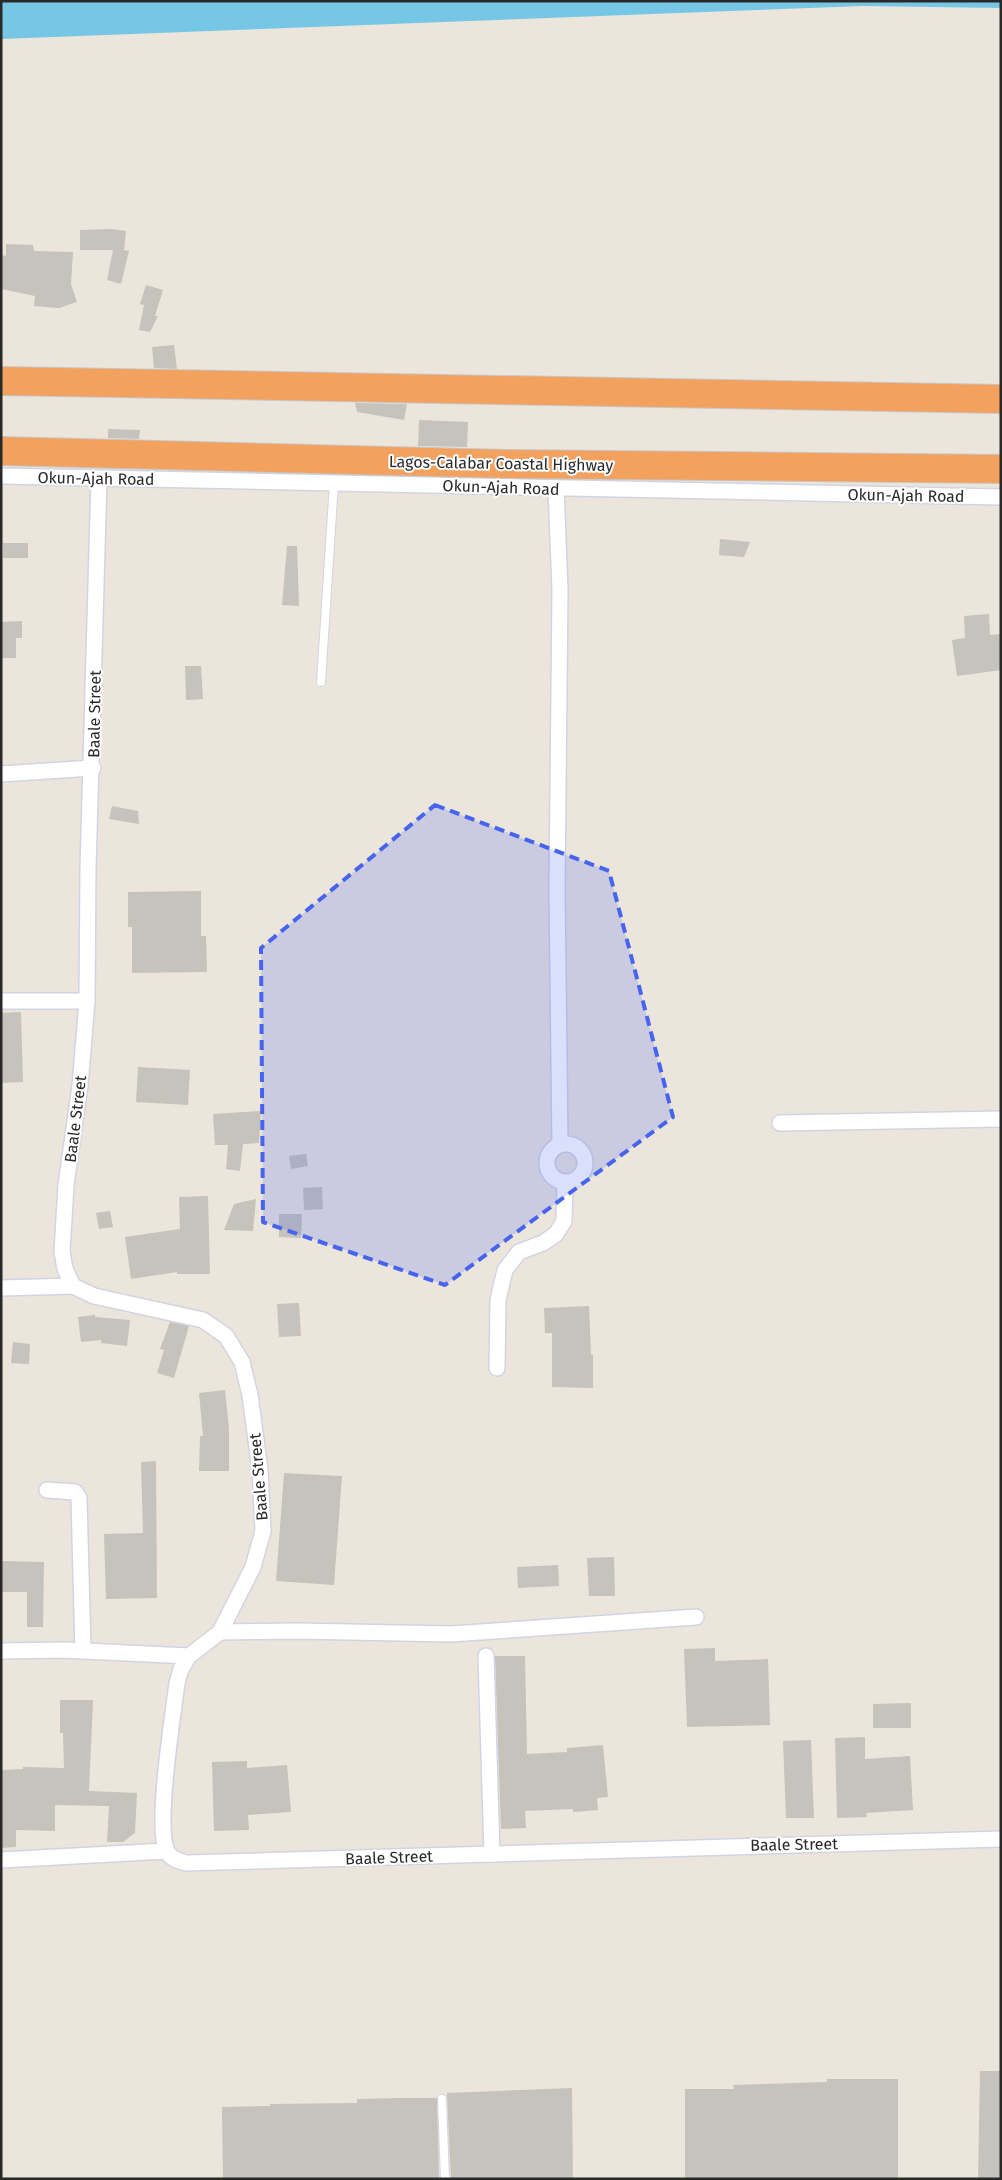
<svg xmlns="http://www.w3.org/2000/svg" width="1002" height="2180" font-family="'Fira Sans',sans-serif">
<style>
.water{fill:#76c7e6}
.building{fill:#c6c2bc}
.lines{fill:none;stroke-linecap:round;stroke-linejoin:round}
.lane-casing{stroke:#d2d4e1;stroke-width:10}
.street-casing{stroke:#d2d4e1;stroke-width:18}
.highway-casing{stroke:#c7c7c7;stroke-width:30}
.lane{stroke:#fff;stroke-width:8}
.street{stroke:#fff;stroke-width:15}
.highway{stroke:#f3a15f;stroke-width:28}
.marked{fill:#4664ee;fill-opacity:0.2;stroke:#4664ee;stroke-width:4;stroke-dasharray:10 6;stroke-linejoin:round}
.labels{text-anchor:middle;stroke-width:4;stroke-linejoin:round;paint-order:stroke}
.street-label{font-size:16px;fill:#292929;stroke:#fff}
</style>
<rect width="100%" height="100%" fill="#ebe5dc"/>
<!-- water -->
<path class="water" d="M1,1H1001V8L863,6L1,39Z"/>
<!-- building -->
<g class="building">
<path d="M111,229L126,231L124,250L129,251L121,284L107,280L113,250H80V230Z"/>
<path d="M6,244L33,245L34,251L73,252L71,284L77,302L59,308L34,306L35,296L1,289V255L6,256Z"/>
<path d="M146,285L163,290L155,316H158L150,332L139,330L144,305L140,304Z"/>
<path d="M174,345L177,369L154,368L152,347Z"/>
<path d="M355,403L407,404L404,420L357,412Z"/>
<path d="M419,420L468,422L467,447L418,446Z"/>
<path d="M108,429L140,430L139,439L108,438Z"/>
<path d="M720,539L750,542L744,557L719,555Z"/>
<rect x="3" y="543" width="25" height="15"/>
<path d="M287,546H297L299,606L282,605Z"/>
<path d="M989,614L990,635L1001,634V670L957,676L952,640L965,638L964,616Z"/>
<path d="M22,621V638H16V658H1V622Z"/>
<path d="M185,666H201L203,699L186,700Z"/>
<path d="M112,806L138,811L139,824L109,819Z"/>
<path d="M201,891V936H206L207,972L132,973V927H128V892Z"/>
<path d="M21,1012L23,1082L1,1083V1013Z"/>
<path d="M138,1067L190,1070L188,1105L136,1102Z"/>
<path d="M261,1111L259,1143L243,1144L240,1171L226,1169L228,1145H215L213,1114Z"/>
<path d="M306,1154L308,1166L291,1169L289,1156Z"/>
<path d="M322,1187L323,1209L304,1210L303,1188Z"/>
<path d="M208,1196L210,1274H177V1272L131,1279L125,1237L180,1229L179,1197Z"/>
<path d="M256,1199L253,1231L224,1230L234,1204Z"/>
<path d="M110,1211L113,1227L99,1229L96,1213Z"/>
<path d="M279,1214H302L301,1238L279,1237Z"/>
<path d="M299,1303L301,1336L279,1337L277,1304Z"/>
<path d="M589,1306L591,1355H593V1388L552,1387V1333H545L544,1308Z"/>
<path d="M95,1315V1317L130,1320L127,1346L101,1343V1340L81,1342L78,1317Z"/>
<path d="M170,1322L189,1326L174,1378L157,1373L164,1350L160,1349Z"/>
<path d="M13,1342L30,1344L29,1364L11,1363Z"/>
<path d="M225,1390L229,1427V1471H199L200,1436H203L199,1393Z"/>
<path d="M156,1461L157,1598L106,1599L104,1534L143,1533L141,1462Z"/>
<path d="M284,1473L342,1476L334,1585L276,1581Z"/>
<path d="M614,1557L615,1596H589L587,1558Z"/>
<path d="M1,1561L44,1562L43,1627H27V1592H1Z"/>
<path d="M558,1565L559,1586L518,1588L517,1567Z"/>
<path d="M715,1648V1661L768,1659L770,1725L687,1727L684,1649Z"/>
<path d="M495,1656H525L527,1754L567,1752V1748L603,1745L608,1797L597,1798L598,1810L573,1812V1809L525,1811L526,1828L501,1829Z"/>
<path d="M60,1700H93L89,1791L137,1793L135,1833L123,1842H107L109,1806L55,1805V1831L16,1830V1847L1,1848V1770L23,1769V1767L64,1768L63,1733H60Z"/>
<path d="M911,1703V1728H873V1704Z"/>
<path d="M865,1737V1759L910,1756L913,1810L866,1813L867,1817L837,1818L835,1738Z"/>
<path d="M811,1740L814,1818H786L783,1741Z"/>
<path d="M247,1761V1768L287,1765L291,1812L248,1815L249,1830L214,1831L212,1762Z"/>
<path d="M980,2071H1001V2179H978Z"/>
<path d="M827,2079H898V2179H685V2089H734L733,2085L827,2082Z"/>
<path d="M572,2088L573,2179H451L447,2093Z"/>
<path d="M398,2098H437L439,2179H223L222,2107L270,2106V2104L357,2103V2099Z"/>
</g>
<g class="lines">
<defs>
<g id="lane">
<path d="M321,682L334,483"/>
<path d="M442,2099L445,2179"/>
</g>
<g id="street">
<path d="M1,476L1001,497"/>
<path d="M99,478L88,868L87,1001L80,1086L66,1185L62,1252L65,1269L73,1286L94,1296L203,1320L226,1336L242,1362L250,1395L260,1470L263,1531L253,1567L220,1632L189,1656L181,1669L177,1683C173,1715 155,1827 167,1851C170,1859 179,1861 186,1863L1001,1839"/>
<path d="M556,488L560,590L557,890L560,1144"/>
<path d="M1,774L93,768"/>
<path d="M1,1001H87"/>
<path d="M780,1123L1001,1119"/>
<circle cx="566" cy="1163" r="19"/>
<path d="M1,1288L73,1286"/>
<path d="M497,1368L498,1300L505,1270L519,1252L543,1243L556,1234L564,1221L565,1182"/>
<path d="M47,1490L75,1492L79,1498L83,1651"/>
<path d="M220,1632L298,1631L451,1634L696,1617"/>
<path d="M1,1651L64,1650L189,1656"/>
<path d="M486,1656L492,1854"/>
<path d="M1,1860L166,1851"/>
</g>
<g id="highway">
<path d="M1,381L1001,399"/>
<path d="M1,451L507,464L1001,469"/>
</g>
</defs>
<!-- lane casing -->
<use href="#lane" class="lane-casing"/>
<!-- street casing -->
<use href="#street" class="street-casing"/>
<!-- highway casing -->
<use href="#highway" class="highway-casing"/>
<!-- lane -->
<use href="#lane" class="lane"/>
<!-- street -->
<use href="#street" class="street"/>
<!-- highway -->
<use href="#highway" class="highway"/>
</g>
<!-- marked area -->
<path class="marked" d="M435,805L609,871L673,1117L445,1285L263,1222L261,948Z"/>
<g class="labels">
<!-- street labels -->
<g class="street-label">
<text transform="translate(501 463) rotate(1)" y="6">Lagos-Calabar Coastal Highway</text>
<text transform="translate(96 478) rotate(1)" y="6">Okun-Ajah Road</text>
<text transform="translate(501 487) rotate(2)" y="6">Okun-Ajah Road</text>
<text transform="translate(906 495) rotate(1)" y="6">Okun-Ajah Road</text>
<text transform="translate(94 714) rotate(-89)" y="6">Baale Street</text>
<text transform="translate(75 1119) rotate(-83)" y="6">Baale Street</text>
<text transform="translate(258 1477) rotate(-95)" y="6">Baale Street</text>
<text transform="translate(794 1844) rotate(-1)" y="6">Baale Street</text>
<text transform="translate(389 1857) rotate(-2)" y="6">Baale Street</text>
</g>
</g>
<!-- border -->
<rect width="1002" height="2180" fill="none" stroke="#292929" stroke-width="5"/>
</svg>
